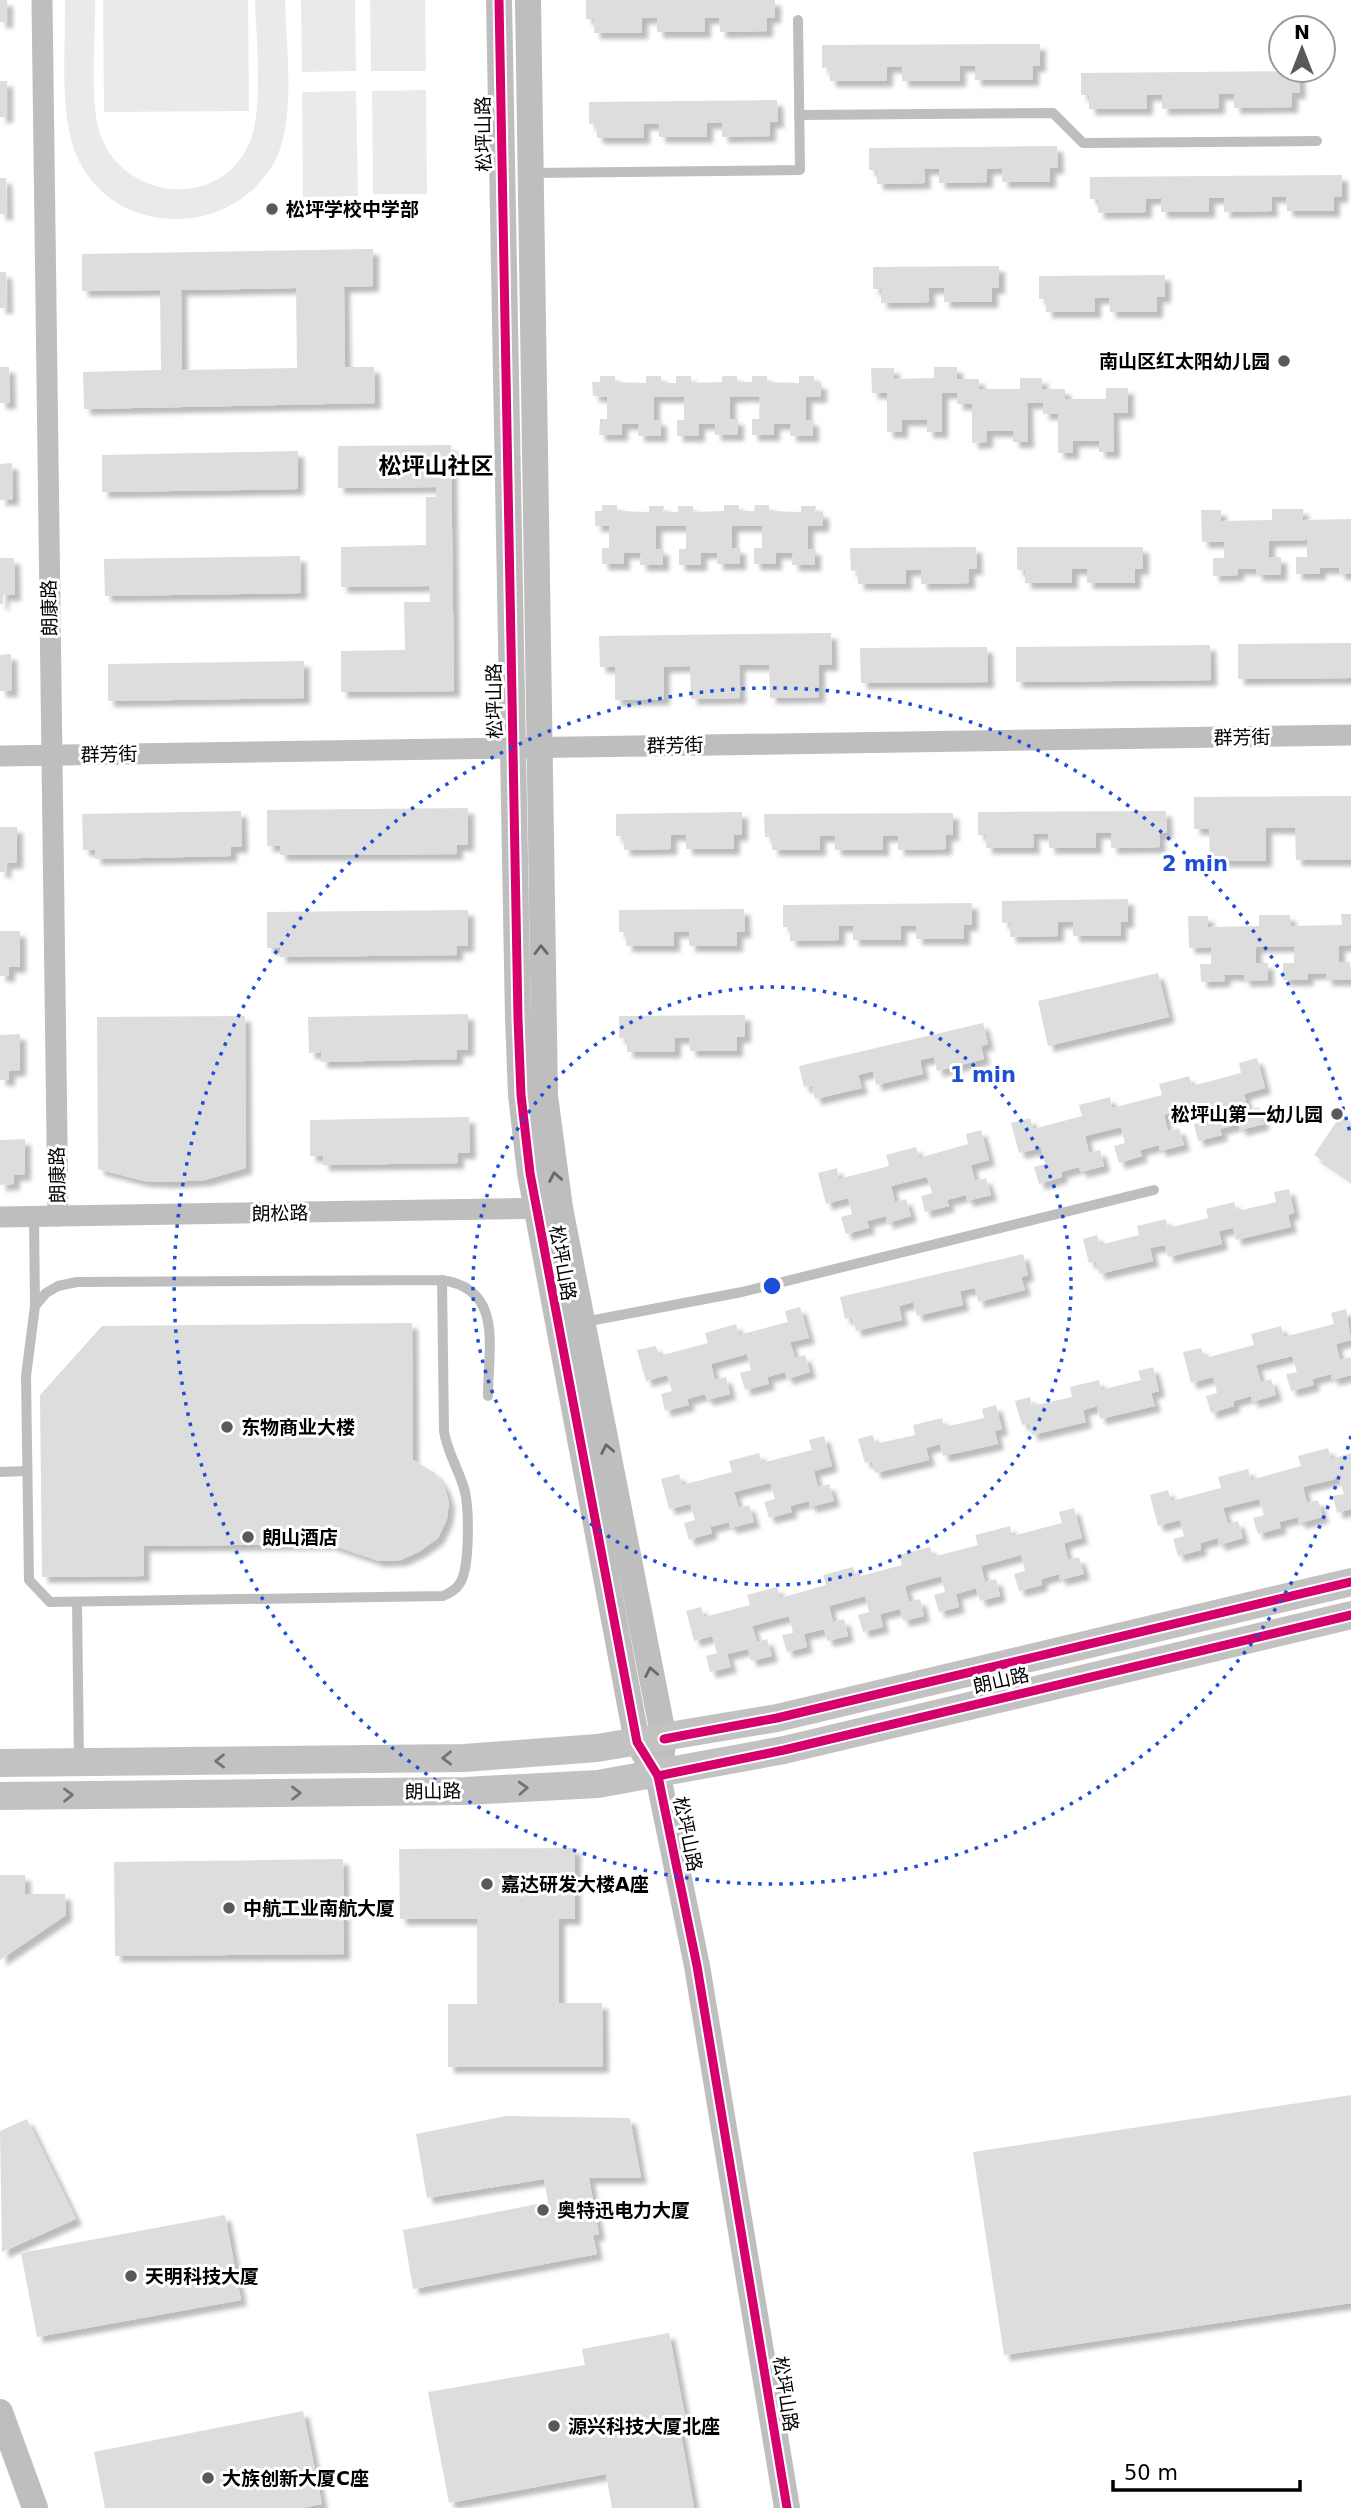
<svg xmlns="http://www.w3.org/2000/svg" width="1351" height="2508" font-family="'DejaVu Sans','Noto Sans SC',sans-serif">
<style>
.green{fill:#eaeaea}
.building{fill:#ddd;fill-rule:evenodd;filter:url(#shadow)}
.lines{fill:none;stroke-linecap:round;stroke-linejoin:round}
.service{stroke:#bebebe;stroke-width:10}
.minor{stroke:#bebebe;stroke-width:21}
.tertiary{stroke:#bebebe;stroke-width:26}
.secondary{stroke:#c2c2c2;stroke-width:28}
.cycleway-casing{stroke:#fff;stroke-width:13}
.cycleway{stroke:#d6006c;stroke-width:9}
.oneway{stroke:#686868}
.oneway2{stroke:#747474}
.ring{fill:none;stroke:#1d4ed8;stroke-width:3.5;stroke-dasharray:3.5 7}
.poi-dot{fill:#595959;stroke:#fff;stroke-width:2.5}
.labels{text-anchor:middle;stroke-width:6;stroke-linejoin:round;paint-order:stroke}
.street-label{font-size:19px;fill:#000;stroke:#fff}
.poi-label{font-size:19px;font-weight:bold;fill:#000;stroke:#fff;text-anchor:start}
.quarter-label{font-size:23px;font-weight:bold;fill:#000;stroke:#fff}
.centre{fill:#1d4ed8;stroke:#fff;stroke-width:3.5}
.ring-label{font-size:21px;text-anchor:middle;font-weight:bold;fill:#1d4ed8;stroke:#fff;stroke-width:6;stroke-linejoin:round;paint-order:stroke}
</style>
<defs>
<filter id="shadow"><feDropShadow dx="6" dy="6" stdDeviation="2" flood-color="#0004"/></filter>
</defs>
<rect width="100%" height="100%" fill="#fff"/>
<!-- green -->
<g class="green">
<path d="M65,0H95C96,36 89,102 100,134C123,200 219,211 249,144C264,111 256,37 255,0H285C286,45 296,118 276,159C236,237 117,241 78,159C58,116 66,47 65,0Z"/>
<path d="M103,0H248L249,111L104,112Z"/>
<path d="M301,0H355L356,71L302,72Z"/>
<path d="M370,0H425L426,71H371Z"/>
<path d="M426,90L427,194H373L372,91Z"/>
<path d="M356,91L358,196L303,197L302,92Z"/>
</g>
<!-- building -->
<g class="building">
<rect x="0" y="0" width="7" height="22"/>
<path d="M586,0H775V17L767,18V31L720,32L719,18H705V32H657V18H642V33H594V19H586Z"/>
<path d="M1040,44V66H1033V80H975V66H960V81H902V67H887V81H830L829,67L822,68V45Z"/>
<path d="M1299,71L1300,93H1292V107L1234,108V94H1219V108L1162,109V95H1147V109H1089V95H1081V73Z"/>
<rect x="0" y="81" width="7" height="36"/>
<path d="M777,100L778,122H770V136L722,137V123H707V137H659V124H644V138H597L596,124H589V102Z"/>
<path d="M1057,146L1058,168H1050V182H1002V168L987,169V182L939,183V169H924L925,183L877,184V170H869V148Z"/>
<path d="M1342,175V197H1334V211H1287L1286,197H1271L1272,211L1224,212V198H1209V212H1161V198L1146,199V212L1098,213V199H1090V177Z"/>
<path d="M0,178H6L7,214H0Z"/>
<path d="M373,249V286L344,287L345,367H374L375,403L84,409L83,372L161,370L160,290L82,291V254ZM296,288L297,368L182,370L181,290Z"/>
<path d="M999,266V288H992V302H944V288H929V302L881,303V289H873V267Z"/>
<path d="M0,272H6L7,308H0Z"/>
<path d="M1165,275V297H1157V312H1110L1109,298H1095V312H1046V299H1039V276Z"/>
<path d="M0,367H9L10,403H0Z"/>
<path d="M934,367H957V379H979V389H1020V378H1042V389H1065V399H1106V388H1128V413H1113L1114,452H1099V441H1073V453H1058V414H1043V403H1027L1028,442H1013V431H987V442L972,443V404H957V393H942V432H927V420H902V432H887V393H872L871,368H894V379L934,378Z"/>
<path d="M600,376H615V382L646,383V376H661V383H676V376H691V383L722,382V376H737V382H752V376H767V382L799,383V376H814V383H821V397H806V420H813V436H790L791,424H774V435H752V419H759L760,397L745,396L730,397V419H738V435H715V424H699V436H677V420H684V397H654V420H661V436H638L639,424H622V435H599L600,419H607V397L593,396L592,382H600Z"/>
<path d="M451,445L454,691L341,692V651L405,650L404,602H430L429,586L341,587V547L426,545V497H436V487L338,488V446Z"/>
<path d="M298,451V489L102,492V455Z"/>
<path d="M12,463L13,499L0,500V464Z"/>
<path d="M602,505H617V511L649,512V506H664L663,512H678V506H693V512L724,511V505H739V511H754L755,505H769V511L801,512V506H816L815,512H823V526H808V549H815V565H792L793,553H776V564H754V548H762V526H732V548H740V564H717V553H701V565H679V549H686V526H656V549H663V565H640L641,553H624V564H602V548H609V526H595V511H602Z"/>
<path d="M1272,509H1303V520L1351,519V574H1339V568H1320V574H1296V557H1307V540L1269,541V557H1281V575H1257L1256,569H1238V575L1213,576V558H1224V542H1202L1201,510H1221V521L1272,520Z"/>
<path d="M976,547L977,569H969V583L921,584V570H906V584H858V570L851,571L850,548Z"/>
<path d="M1017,547H1143V569H1135V583H1087V569H1072V583H1025V570H1017Z"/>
<path d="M300,556L301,593L105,596L104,559Z"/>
<path d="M0,558H14L15,595H3V604H0Z"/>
<path d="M831,633L832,665H819V697L770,698L769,665H739L740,698L691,699L690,666L664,667V699L615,700V667H600L599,636Z"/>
<path d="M1351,643V678L1238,679V644Z"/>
<path d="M1210,645L1211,680L1016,682V647Z"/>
<path d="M987,647L988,682L861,683L860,648Z"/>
<path d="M11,654L12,691H0V655Z"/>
<path d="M304,661V698L108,701V664Z"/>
<path d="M1351,796V860H1296L1295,828H1266V861H1210L1209,829H1194V797Z"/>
<path d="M468,808V845H457V854L280,855V846H267V810Z"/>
<path d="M241,811L242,847H231V856L95,859V850H83L82,814Z"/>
<path d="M1166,811L1167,833H1159L1160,847L1111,848V833H1096V848H1049L1048,834H1033L1034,848H986V835H978V812Z"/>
<path d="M742,812V835H734V849H686V835H671V849L624,850L623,836H616V814Z"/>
<path d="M953,813V835H946V849L898,850V836H883V850H835V836H820V850H772V837H765L764,814Z"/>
<path d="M0,827H17V863H5L6,872H0Z"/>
<path d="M1128,899V922H1121V936H1073V922H1058V936L1010,937V922L1002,923V901Z"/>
<path d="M972,903V925H964V939H916V926H901V940H853V926H839V940L790,941V927H783V905Z"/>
<path d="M744,909L745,932H737V946H689V932H674V946H626V932H619V910Z"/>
<path d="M468,910V946H457V955L280,957V948H267V912Z"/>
<path d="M1341,914H1351V945L1339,946V962H1350L1351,980H1326V973L1307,974L1308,980H1283V963H1294V946L1256,947V963H1268V980L1244,981V975H1224L1225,981L1201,982L1200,964H1211V947L1189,948L1188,916H1208V927L1259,926V915H1290L1291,926L1342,925Z"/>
<path d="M0,931H20V967H9V976H0Z"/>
<path d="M1158,973L1169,1017L1048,1046L1038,1001Z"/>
<path d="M468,1014V1050H457V1059L321,1062V1052L309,1053L308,1017Z"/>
<path d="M745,1015V1037H737V1051H690L689,1038H675V1052H627V1038H619V1016Z"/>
<path d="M245,1016L246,1168L205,1180L171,1182L144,1181L98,1169L97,1017Z"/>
<path d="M983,1023L988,1044L981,1046L984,1059L937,1071L934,1057L920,1060L923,1074L876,1085L873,1071L858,1075L862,1088L815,1099L812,1086L804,1087L799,1066Z"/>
<path d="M20,1034V1070L9,1071V1080H0V1035Z"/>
<path d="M1257,1058L1265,1088L1244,1094L1248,1110L1259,1107L1264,1124L1240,1130L1239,1124L1220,1129L1222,1135L1198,1141L1194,1124L1205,1122L1200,1105L1164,1115L1168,1131L1179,1128L1184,1145L1160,1151L1159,1145L1140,1150L1142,1156L1119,1163L1114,1146L1125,1143L1121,1127L1085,1136L1089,1153L1100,1150L1104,1166L1081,1172L1079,1167L1061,1172L1062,1177L1039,1184L1034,1167L1045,1164L1041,1148L1019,1153L1011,1123L1030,1118L1033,1129L1082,1116L1079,1105L1110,1097L1112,1108L1162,1095L1159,1084L1189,1076L1192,1086L1241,1073L1239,1063Z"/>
<path d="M1341,1115L1351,1122V1180L1314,1155Z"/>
<path d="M469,1117L470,1153H458V1163L323,1165V1156H310V1120Z"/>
<path d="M981,1130L989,1160L971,1165L975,1181L986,1178L991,1195L967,1201L966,1195L947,1200L949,1206L925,1212L921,1196L932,1193L927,1177L891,1186L895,1202L906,1199L911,1216L887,1223L886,1216L867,1221L869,1228L846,1234L841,1217L852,1214L848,1198L826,1204L818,1173L837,1168L839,1179L889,1166L886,1155L916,1147L919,1158L968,1144L966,1134Z"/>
<path d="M25,1139V1175H14V1184L0,1185V1140Z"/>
<path d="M1289,1189L1294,1213L1288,1215L1291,1227L1236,1240L1233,1228L1219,1231L1222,1244L1168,1257L1165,1245L1150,1248L1153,1261L1099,1274L1096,1261L1089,1263L1083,1239L1097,1235L1100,1245L1139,1235L1137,1226L1166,1219L1168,1228L1208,1218L1206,1209L1234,1202L1237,1211L1276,1202L1274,1192Z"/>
<path d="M1023,1254L1028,1275L1021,1277L1025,1290L978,1302L975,1288L960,1291L963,1305L917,1316L913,1302L899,1306L902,1320L856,1331L852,1317L845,1319L840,1297Z"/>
<path d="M800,1307L809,1338L790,1342L795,1358L805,1355L810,1372L787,1379L785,1372L767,1377L769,1384L745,1390L740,1373L751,1370L747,1354L711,1364L715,1380L726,1377L730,1394L707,1400L705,1394L687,1399L689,1405L665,1411L661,1394L672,1391L667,1375L646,1381L637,1350L656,1346L659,1356L708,1343L705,1333L736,1324L739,1335L788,1322L785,1311Z"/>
<path d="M1346,1309L1351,1340L1336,1344L1340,1360L1351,1357V1375L1332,1380L1331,1374L1312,1379L1314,1385L1291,1391L1286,1374L1297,1372L1292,1356L1256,1365L1261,1382L1271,1379L1276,1395L1252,1402L1251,1396L1233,1401L1234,1406L1211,1413L1206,1396L1217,1393L1213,1377L1191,1383L1183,1352L1201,1348L1205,1358L1254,1345L1251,1334L1281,1326L1284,1337L1334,1324L1331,1313Z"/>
<path d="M412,1323L413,1460L435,1473L444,1486L449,1502L447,1519L438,1538L420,1551L401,1560L379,1561L329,1544L144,1546V1576L42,1577L40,1395L102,1326Z"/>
<path d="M1153,1367L1159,1391L1151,1393L1155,1406L1100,1419L1097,1406L1083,1410L1086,1422L1032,1435L1029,1423L1022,1425L1015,1401L1030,1397L1032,1406L1072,1397L1070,1387L1099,1380L1101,1390L1141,1380L1138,1371Z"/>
<path d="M996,1405L1002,1429L995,1431L998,1444L943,1456L940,1444L926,1448L929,1460L875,1473L872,1461L865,1463L858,1439L873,1435L875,1444L915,1435L913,1425L942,1418L944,1427L984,1418L982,1409Z"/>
<path d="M824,1436L832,1466L814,1471L818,1487L829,1484L834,1501L810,1507L809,1501L790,1506L792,1512L769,1518L764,1502L775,1499L770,1483L734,1492L739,1508L749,1505L754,1522L730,1528L729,1522L710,1527L712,1533L689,1540L684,1523L695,1520L690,1504L669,1509L661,1479L679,1474L682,1485L732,1472L729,1461L759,1453L762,1463L812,1450L809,1440Z"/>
<path d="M1328,1448L1331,1459L1351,1453V1509L1337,1513L1333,1496L1344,1494L1339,1478L1303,1487L1307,1503L1318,1500L1323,1517L1299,1523L1298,1517L1279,1522L1281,1528L1258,1534L1253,1518L1264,1515L1259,1499L1223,1508L1228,1524L1238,1521L1243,1538L1219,1545L1218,1538L1200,1543L1201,1550L1178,1556L1173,1539L1184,1536L1180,1520L1158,1526L1150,1495L1168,1490L1171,1501L1221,1488L1218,1477L1248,1469L1251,1480L1301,1466L1298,1456Z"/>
<path d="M1074,1508L1082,1538L1064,1543L1068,1560L1079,1557L1084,1574L1060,1580L1059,1574L1041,1579L1042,1585L1019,1591L1014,1574L1025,1571L1021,1555L981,1566L985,1582L996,1579L1000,1596L980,1601L976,1588L956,1594L959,1607L939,1612L934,1595L945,1592L941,1576L905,1586L909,1602L920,1599L924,1616L903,1621L900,1609L880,1614L883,1627L863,1632L858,1615L869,1612L865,1596L829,1606L833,1622L844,1619L848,1636L827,1641L824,1629L804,1634L807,1647L787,1652L782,1635L793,1633L789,1616L752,1626L757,1642L767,1639L772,1656L751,1661L748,1649L727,1654L731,1667L710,1672L706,1656L717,1653L712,1636L694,1641L686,1611L701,1607L704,1617L750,1605L747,1595L777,1587L780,1598L826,1585L823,1575L853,1567L857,1577L902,1565L899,1555L930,1547L933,1557L978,1545L975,1535L991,1531L1010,1526L1012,1536L1062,1523L1059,1512Z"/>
<path d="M575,1848V1919H559V2003H602L603,2067H448V2004H477V1919H400L399,1849Z"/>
<path d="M343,1859L344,1954L115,1956L114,1862Z"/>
<path d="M0,1875H25V1894H65L66,1915L0,1960Z"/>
<path d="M1351,2095V2303L1004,2355L973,2152Z"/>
<path d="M506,2116L630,2118L641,2178H589L599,2235H593L597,2254L413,2289L403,2230L548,2202L544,2179L427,2198L416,2134Z"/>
<path d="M27,2119L76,2219L2,2252L0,2131Z"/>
<path d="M225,2215L241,2300L37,2337L21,2253Z"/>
<path d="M669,2333L685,2416L678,2418L694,2508H612L606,2474L449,2503L428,2392L585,2365L582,2349Z"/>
<path d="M303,2411L322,2504L302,2508H105L94,2452Z"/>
</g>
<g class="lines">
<!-- service -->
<g class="service">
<path d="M799,115L1053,113L1083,143L1317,141"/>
<path d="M532,173L800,170L798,20"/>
<path d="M34,1217L35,1306"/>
<path d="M442,1280L444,1431C447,1453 460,1471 465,1492C469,1510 470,1568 460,1583C456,1590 450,1593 443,1596L50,1602L29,1580L26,1376L35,1306L46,1293L58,1286L77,1282L442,1280C504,1289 488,1348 488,1396"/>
<path d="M584,1322L742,1292L1154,1190"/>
<path d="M0,1472L27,1471"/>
<path d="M77,1602L79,1762"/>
</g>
<!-- minor -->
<g class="minor">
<path d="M42,0L58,1216"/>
<path d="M0,756L1351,735"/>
<path d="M0,1217L551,1208"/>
</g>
<!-- tertiary -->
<g class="tertiary">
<path d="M499,0L518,1019L521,1095L530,1173L637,1742L658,1776L697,1966L787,2508"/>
<path d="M528,0L545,1096L560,1208L664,1739L661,1758"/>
<path d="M0,2412L35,2508"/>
</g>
<!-- secondary -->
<g class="secondary">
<path d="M0,1763L464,1758L597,1748L777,1718L1351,1582"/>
<path d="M0,1796L465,1791L598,1784L784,1750L1351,1615"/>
</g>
<defs>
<g id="cycleway">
<path d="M499,0L518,1019L521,1095L530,1173L637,1742L658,1776L697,1966L787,2508"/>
<path d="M664,1739L777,1718L1351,1582"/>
<path d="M658,1776L784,1750L1351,1615"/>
</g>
</defs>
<!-- cycleway casing -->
<use href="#cycleway" class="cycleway-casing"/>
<!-- cycleway -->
<use href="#cycleway" class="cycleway"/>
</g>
<!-- one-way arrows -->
<defs><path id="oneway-chevron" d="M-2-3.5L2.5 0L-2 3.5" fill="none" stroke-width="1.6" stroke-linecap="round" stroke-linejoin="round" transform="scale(1.75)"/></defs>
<g class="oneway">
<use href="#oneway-chevron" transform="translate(541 950) rotate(-91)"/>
<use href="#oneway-chevron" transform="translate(555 1177) rotate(-100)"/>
<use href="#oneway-chevron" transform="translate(607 1449) rotate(-101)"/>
<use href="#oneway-chevron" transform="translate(651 1672) rotate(-101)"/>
</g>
<g class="oneway2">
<use href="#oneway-chevron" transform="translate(447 1758) rotate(179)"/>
<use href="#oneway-chevron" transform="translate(220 1761) rotate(179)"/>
<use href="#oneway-chevron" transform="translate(523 1788) rotate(-3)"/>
<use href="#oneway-chevron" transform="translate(296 1793) rotate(-1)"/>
<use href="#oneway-chevron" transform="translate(68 1795) rotate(-1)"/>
</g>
<!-- distance rings -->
<g class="ring">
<circle cx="772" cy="1286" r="299"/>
<path d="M1351 1436A598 598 0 1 1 1351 1136"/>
</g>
<!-- markers -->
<g class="poi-dot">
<circle cx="272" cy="209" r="7"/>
<circle cx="1284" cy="361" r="7"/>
<circle cx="1337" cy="1114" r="7"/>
<circle cx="227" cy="1427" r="7"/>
<circle cx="248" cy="1537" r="7"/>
<circle cx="487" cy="1884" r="7"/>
<circle cx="229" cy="1908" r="7"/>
<circle cx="543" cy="2210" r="7"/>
<circle cx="131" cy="2276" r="7"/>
<circle cx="554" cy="2426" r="7"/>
<circle cx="208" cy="2478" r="7"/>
</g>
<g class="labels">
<!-- street labels -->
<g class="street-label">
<text transform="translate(483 134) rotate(-91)" y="7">松坪山路</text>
<text transform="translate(49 608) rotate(-91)" y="7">朗康路</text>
<text transform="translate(494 701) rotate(-91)" y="7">松坪山路</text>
<text transform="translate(1242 737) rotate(-1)" y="7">群芳街</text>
<text transform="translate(675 745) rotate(-1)" y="7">群芳街</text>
<text transform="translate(109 754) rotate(-1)" y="7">群芳街</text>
<text transform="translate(57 1175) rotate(-91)" y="7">朗康路</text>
<text transform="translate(280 1213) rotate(-1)" y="7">朗松路</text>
<text transform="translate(563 1263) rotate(80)" y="7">松坪山路</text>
<text transform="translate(1001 1680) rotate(-13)" y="7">朗山路</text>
<text transform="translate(433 1791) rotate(-1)" y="7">朗山路</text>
<text transform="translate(688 1834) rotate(78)" y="7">松坪山路</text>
<text transform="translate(786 2394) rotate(81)" y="7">松坪山路</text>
</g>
<!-- poi labels -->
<g class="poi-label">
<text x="286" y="216">松坪学校中学部</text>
<text x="1270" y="368" text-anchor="end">南山区红太阳幼儿园</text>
<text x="1323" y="1121" text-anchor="end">松坪山第一幼儿园</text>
<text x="241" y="1434">东物商业大楼</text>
<text x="262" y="1544">朗山酒店</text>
<text x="501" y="1891">嘉达研发大楼A座</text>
<text x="243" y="1915">中航工业南航大厦</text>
<text x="557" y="2217">奥特迅电力大厦</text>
<text x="145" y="2283">天明科技大厦</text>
<text x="568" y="2433">源兴科技大厦北座</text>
<text x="222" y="2485">大族创新大厦C座</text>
</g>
<!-- quarter labels -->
<g class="quarter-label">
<text x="436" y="474">松坪山社区</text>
</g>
</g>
<circle cx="772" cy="1286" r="10" class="centre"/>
<g class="ring-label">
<text x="1195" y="871">2 min</text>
<text x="983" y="1082">1 min</text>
</g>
<!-- north arrow -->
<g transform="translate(1302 49)"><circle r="33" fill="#ffffff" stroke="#999999" stroke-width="2"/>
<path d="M0-5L12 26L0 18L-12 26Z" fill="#595959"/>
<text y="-10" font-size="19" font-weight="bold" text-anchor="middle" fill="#000000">N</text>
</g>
<!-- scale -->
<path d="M1113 2480v10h187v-10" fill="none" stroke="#000000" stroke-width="3.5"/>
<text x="1124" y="2480" font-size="21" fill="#000000" stroke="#ffffff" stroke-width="5" paint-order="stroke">50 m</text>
</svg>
